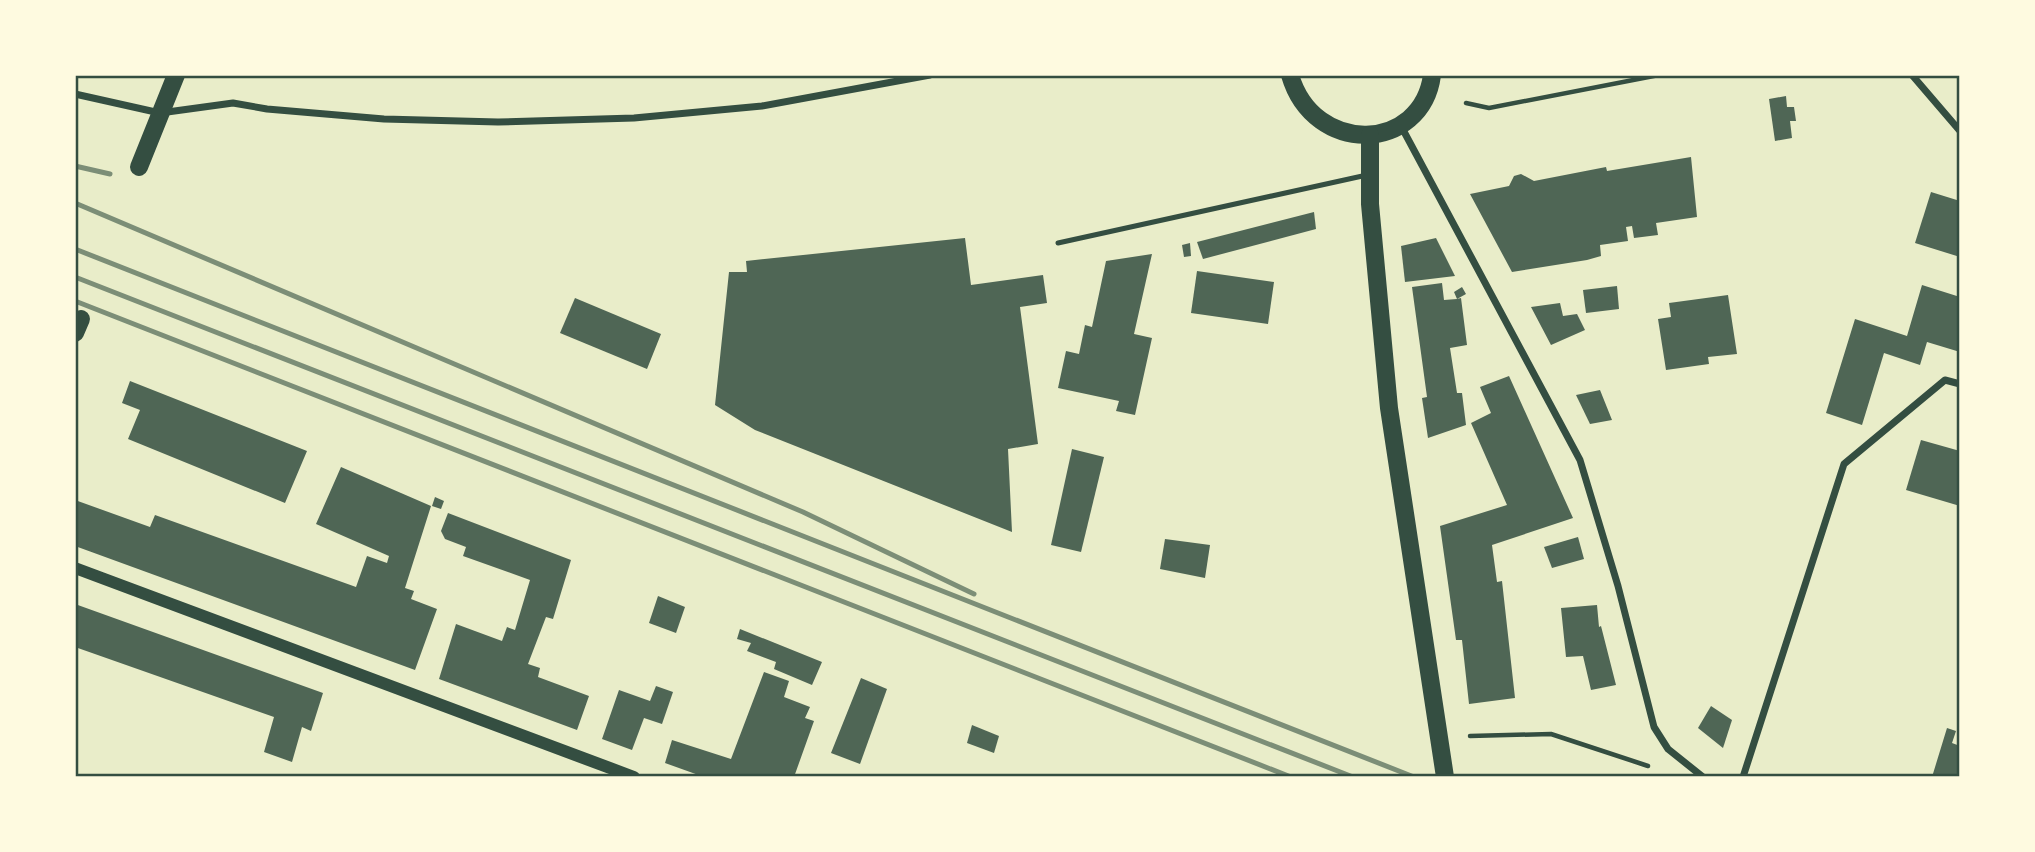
<svg xmlns="http://www.w3.org/2000/svg" width="2035" height="852" font-family="'Varela Round',sans-serif">
<style>
.building{fill:#4f6655}
.lines{fill:none;stroke-linecap:round;stroke-linejoin:round}
.path{stroke:#344e41;stroke-width:4.5}
.service{stroke:#344e41;stroke-width:5}
.minor{stroke:#344e41;stroke-width:7}
.tertiary{stroke:#344e41;stroke-width:12}
.primary{stroke:#344e41;stroke-width:18}
.rail{stroke:#7c8e77;stroke-width:5}
.neatline{fill:none;stroke:#344e41;stroke-width:2.5}
</style>
<rect width="100%" height="100%" fill="#e9edc9"/>
<!-- building -->
<g class="building">
<path d="M1786,96L1787,107H1794L1796,121H1790L1792,138L1775,141L1769,99Z"/>
<path d="M1691,157L1697,217L1656,223L1658,235L1634,238L1632,226L1626,227L1628,241L1600,245L1601,256L1587,260L1512,272L1470,194L1509,186L1514,176L1521,174L1534,181L1606,167L1607,171Z"/>
<path d="M1931,192L1960,201V257L1915,243Z"/>
<path d="M1314,212L1316,229L1203,259L1197,242Z"/>
<path d="M965,238L971,285L1043,275L1047,303L1020,307L1038,444L1008,449L1012,532L755,430L715,405L729,272H747L746,261Z"/>
<path d="M1436,238L1455,276L1405,282L1401,246Z"/>
<path d="M1190,243L1191,256L1184,257L1182,245Z"/>
<path d="M1152,254L1134,334L1152,338L1135,415L1116,411L1119,401L1058,388L1066,351L1079,354L1085,325L1092,327L1106,261Z"/>
<path d="M1197,271L1274,282L1268,324L1191,313Z"/>
<path d="M1442,283L1444,300L1457,299L1454,292L1462,287L1466,294L1457,299L1461,298L1467,345L1450,348L1457,393H1462L1466,425L1428,438L1422,398L1427,397L1412,287Z"/>
<path d="M1922,285L1960,297V352L1927,342L1920,365L1884,353L1862,425L1826,413L1855,319L1907,336Z"/>
<path d="M1617,286L1619,309L1586,313L1583,290Z"/>
<path d="M1728,295L1737,354L1708,357L1709,364L1666,370L1658,319L1671,317L1669,303Z"/>
<path d="M575,298L661,334L647,369L560,333Z"/>
<path d="M1560,303L1563,316L1577,314L1585,330L1551,345L1531,307Z"/>
<path d="M1509,376L1573,518L1492,545L1497,582L1502,581L1515,698L1469,704L1462,640H1456L1440,526L1507,505L1471,423L1491,413L1480,387Z"/>
<path d="M130,381L307,451L285,503L128,439L140,410L122,403Z"/>
<path d="M1600,390L1612,420L1590,424L1576,395Z"/>
<path d="M1921,440L1960,451V506L1906,490Z"/>
<path d="M1072,449L1104,457L1081,552L1051,545Z"/>
<path d="M341,467L431,506L405,588L414,591L411,599L437,609L415,670L75,546V500L150,527L155,515L356,587L367,556L387,563L389,556L316,524Z"/>
<path d="M435,497L444,501L441,509L432,506Z"/>
<path d="M448,513L571,560L553,619L546,617L528,664L540,668L538,677L589,696L577,730L439,679L456,624L502,641L507,627L515,630L530,580L463,556L466,547L445,539L441,531Z"/>
<path d="M1578,537L1584,559L1552,568L1544,547Z"/>
<path d="M1165,539L1210,545L1205,578L1160,569Z"/>
<path d="M658,596L685,607L676,633L649,623Z"/>
<path d="M75,604L323,693L311,731L302,727L292,762L264,752L274,717L75,647Z"/>
<path d="M1597,605L1599,627L1601,626L1616,685L1591,690L1583,656L1566,657L1561,608Z"/>
<path d="M740,629L822,662L812,685L774,669L776,662L747,651L751,643L737,639Z"/>
<path d="M764,672L789,681L784,697L810,707L805,718L814,721L794,777H704L665,763L672,740L731,759Z"/>
<path d="M861,678L887,689L860,764L831,753Z"/>
<path d="M656,686L673,692L662,724L644,718L632,750L602,739L619,690L650,701Z"/>
<path d="M1711,706L1732,720L1723,748L1698,728Z"/>
<path d="M972,725L999,736L994,753L967,743Z"/>
<path d="M1947,728L1956,731L1952,743L1960,746V777H1932Z"/>
</g>
<g class="lines">
<!-- path -->
<g class="path">
<path d="M1466,103L1489,108L1659,75"/>
<path d="M1470,736L1551,734L1648,766"/>
</g>
<!-- service -->
<path class="service" d="M1058,243L1367,175"/>
<!-- minor -->
<g class="minor">
<path d="M1912,75L1960,131"/>
<path d="M75,94L160,113L233,103L267,109L384,119L498,122L634,118L762,106L930,75"/>
<path d="M1401,126L1580,460L1618,586L1654,727L1668,749L1703,777"/>
<path d="M1743,777L1844,464L1945,380L1960,384"/>
</g>
<!-- tertiary -->
<path class="tertiary" d="M75,568L634,777"/>
<!-- primary -->
<g class="primary">
<path d="M1290,75C1314,157 1422,152 1432,75"/>
<path d="M1370,135V204L1389,408L1445,777"/>
<path d="M139,167L176,75"/>
<path d="M75,333L81,319"/>
</g>
<!-- rail -->
<g class="rail">
<path d="M75,166L110,174"/>
<path d="M75,203L803,512L974,594"/>
<path d="M75,249L1414,777"/>
<path d="M75,277L1353,777"/>
<path d="M75,301L1291,777"/>
</g>
</g>
<!-- border -->
<rect width="2035" height="852" fill="none" stroke="#fefae0" stroke-width="154"/>
<rect x="77" y="77" width="1881" height="698" class="neatline"/>
</svg>
